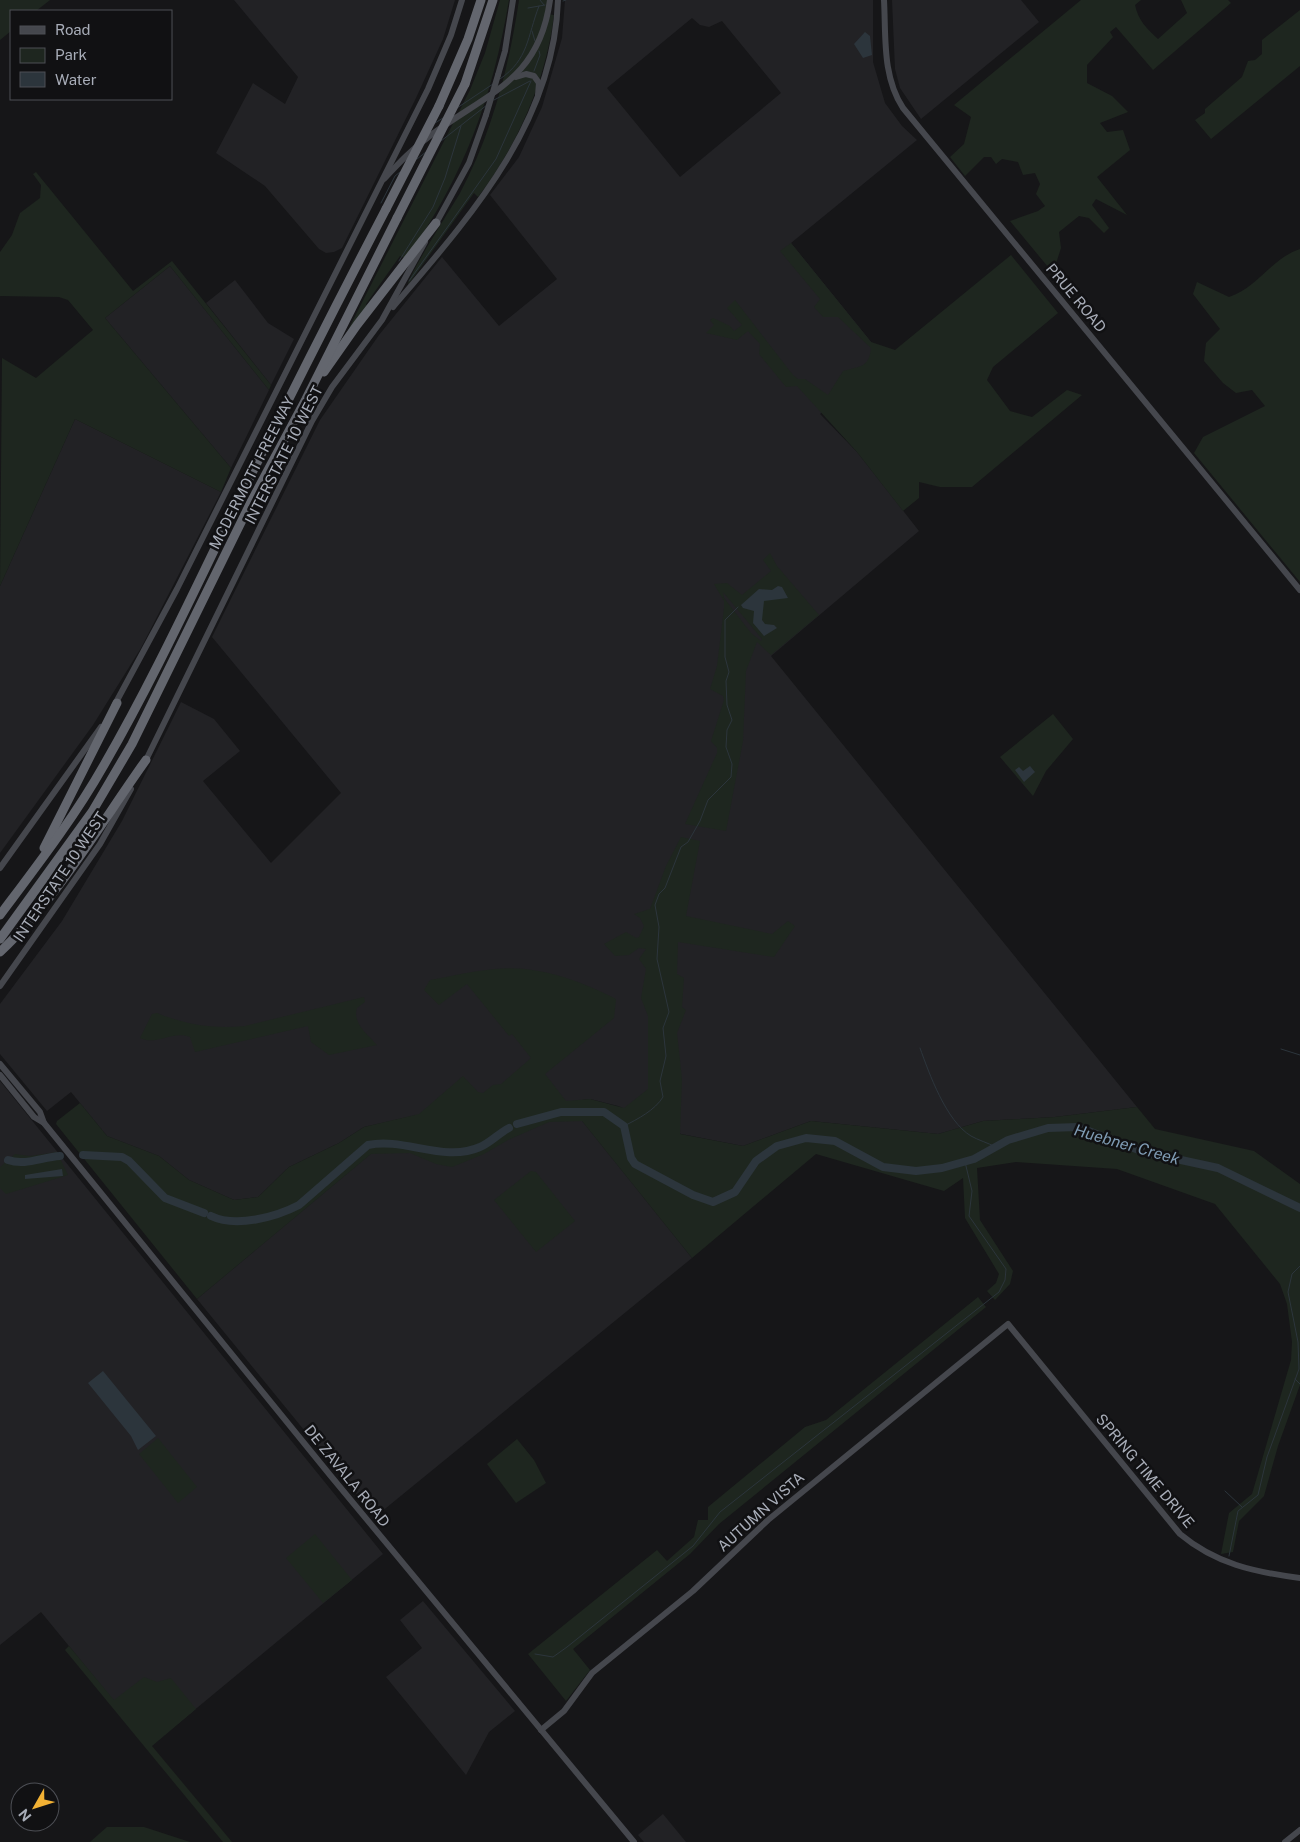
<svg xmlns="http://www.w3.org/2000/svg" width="1300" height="1842" font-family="'Public Sans',sans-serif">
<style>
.built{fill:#222225;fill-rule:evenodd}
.green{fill:#1e261f;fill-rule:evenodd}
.water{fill:#2c353c}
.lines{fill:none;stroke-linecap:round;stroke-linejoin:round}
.stream{stroke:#2c353c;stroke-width:1}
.river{stroke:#2c353c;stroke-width:8}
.secondary{stroke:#45474d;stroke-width:6}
.highway{stroke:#63666e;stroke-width:9}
.secondary-bridge{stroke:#45474d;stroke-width:6}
.highway-bridge{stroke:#63666e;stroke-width:9}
.labels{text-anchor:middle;stroke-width:5;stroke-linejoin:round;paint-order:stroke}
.street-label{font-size:15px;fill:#a8adb8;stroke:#111113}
.water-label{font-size:16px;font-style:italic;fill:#7f9bb3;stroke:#111113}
</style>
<rect width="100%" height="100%" fill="#161618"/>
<!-- built -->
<g class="built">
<path d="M234,0H455L443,39L416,98L342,248L334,252L326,253L319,249L265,186L216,153L253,83L285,104L298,77Z"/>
<path d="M565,0H873V62L885,103L902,126L917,140L791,243L885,359L820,414L857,452L919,531L771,656L1137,1107L1055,1117L983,1121L938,1134L811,1121L743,1146L681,1134L618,1106L590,1099L567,1102L692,1258L375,1517L197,1299L417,1115L364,1127L339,1143L289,1167L258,1197L234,1200L189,1180L159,1156L107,1136L71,1092L47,1111L0,1054V1004L62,921L122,821L181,702L214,719L240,751L203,781L271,863L341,793L212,637L320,420L379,335L442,257L499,326L557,279L490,195L519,157L542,107L562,38ZM692,18L700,25L709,27L722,21L781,93L680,177L607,88Z"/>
<path d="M892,0H1021L1039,22L921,119L900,88L895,69Z"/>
<path d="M170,266L269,390L231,468L105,318Z"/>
<path d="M235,280L268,323L294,339L271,385L206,303Z"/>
<path d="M75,419L221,492L141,648L93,725L0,853V586Z"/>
<path d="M0,1081L383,1554L151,1746L41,1612L0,1645Z"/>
<path d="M423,1601L515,1711L489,1732L466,1775L386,1677L422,1648L400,1620Z"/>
<path d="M663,1814L686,1842H644L638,1835Z"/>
</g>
<!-- green -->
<g class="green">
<path d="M0,0H50L36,11H11V31L0,40Z"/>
<path d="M500,0H509C492,100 464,176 406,259L400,256L366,304L368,307L346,334L470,90L485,53Z"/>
<path d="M519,0H547V14L554,15C546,80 518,145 478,197L474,193L408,285C407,277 452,207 460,193C492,133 509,67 519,0Z"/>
<path d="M1081,0H1141L1135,5C1138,20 1147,29 1158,39L1187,13L1181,0H1228L1231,3L1153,70L1116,27L1110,32L1113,37L1087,65V83L1112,96L1128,112L1100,123L1107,132L1123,130L1130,150L1097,177L1127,215L1096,199L1092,205L1109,228L1104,233L1089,218L1079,216L1059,232L1061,248L1053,273L1010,221L1038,211L1045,206L1036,194L1040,184L1035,173L1023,175L1018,162L1002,159L996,164L991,157H984L965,176L950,157L964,144L971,117L954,105Z"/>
<path d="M1300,10V66L1211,139L1195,120L1205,113V109L1242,77L1248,61L1255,60L1262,54V40Z"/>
<path d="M36,172L133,291L172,261L271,385L269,390L170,266L105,318L231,468L221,492L75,419L0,586L2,358L36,378L93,330L68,300L59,297L0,296V252L12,235L20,213L40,198L41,185L33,174Z"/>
<path d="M791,243L871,342L895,350L1011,255L1058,313L993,367L987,380L1010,411L1032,417L1067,390L1082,395L972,487H940L919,482V498L903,511L857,452L797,386L786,387L759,354L760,344L748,331L737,340L706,333L714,325L710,320L713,318L730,326L734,331L742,325L727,308L735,300L793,375L798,379H805L828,395L843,371C860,366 869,368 871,348L838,317H823L814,307L820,299L780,251Z"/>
<path d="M1300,249V582L1194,453L1203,437L1265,406L1252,390L1236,393L1223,383L1204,361L1206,343L1220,329L1193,294L1197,282L1229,297C1257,288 1272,258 1300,249Z"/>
<path d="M770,553L777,566L819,615L771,655L757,642L746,671L743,741L726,831L685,824L717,753V748L711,741L724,700L723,696L710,689L717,666L724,608V601L714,584L727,583L742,595L771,571L763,560ZM723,592L762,639L761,641L751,633L724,598Z"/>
<path d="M1053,714L1073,739L1046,771L1033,796L1000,757Z"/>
<path d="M681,837L700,841L686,916L772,934L788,921L795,926L774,957L678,942L677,974L684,978L682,1007L686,1010L677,1033L682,1079L680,1134L743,1146L811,1121L938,1134L983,1121L1055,1117L1137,1107L1155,1129L1254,1151L1300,1184V1385L1278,1446L1264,1496L1239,1521L1233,1552L1221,1554L1229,1513L1252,1494L1291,1360L1292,1342L1287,1304L1280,1284L1215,1204L1117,1169L1016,1162L977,1168L980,1220L1013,1271L1010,1284L995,1300L987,1291L996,1283L999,1274L965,1218L963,1178L944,1191L816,1154L692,1258L582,1121L549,1122L508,1140L484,1154L452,1167L436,1164L410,1153L371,1154L197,1299L56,1124L57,1121L80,1103L107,1136L159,1156L189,1180L234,1200L258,1197L289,1167L339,1143L364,1127L419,1114L463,1076L478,1092L483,1093L493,1085L501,1084L531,1058L512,1034L509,1036L467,984L439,1005L424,990L430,980C452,976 473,971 495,969C538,965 578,980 616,999L614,1018L545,1074L566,1101L590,1099L624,1108L648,1089V1016L641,998L646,969L639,959L646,949L639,948L629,955L615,956L604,944L626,932L636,938L639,937L644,926L640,918L634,914L650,909L666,866Z"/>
<path d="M364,997L365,1002L357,1008C352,1023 368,1035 377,1045L329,1055L311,1042L308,1026L195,1052L190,1037C174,1030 156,1046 140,1038L152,1014L157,1013C186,1025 214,1029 245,1026Z"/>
<path d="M57,1152L68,1175L6,1194L0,1188V1167L15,1154L30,1156Z"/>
<path d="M531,1171L536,1172L575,1221L536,1252L494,1200Z"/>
<path d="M978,1297L986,1307L719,1524L690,1554L573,1649L590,1670L566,1701L528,1654L657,1550L667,1561L694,1537L698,1520H708V1507L805,1427L826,1420Z"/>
<path d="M158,1438L197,1487L178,1503L139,1454Z"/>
<path d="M517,1439L534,1460L546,1483L516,1503L487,1464Z"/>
<path d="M315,1534L352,1580L323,1603L286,1558Z"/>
<path d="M69,1646L114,1700L144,1677L157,1682L171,1678L196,1709L152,1746L232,1842H223L65,1650Z"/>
<path d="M107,1827H144L190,1842H90Z"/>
</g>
<!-- water -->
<g class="water">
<path d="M865,32L870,36L872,55L863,58L854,44Z"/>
<path d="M778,586L782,587L788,598L764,601L762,620L765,624L774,625L777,628L764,636L753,623L754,611L743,608L741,605L759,589L772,590Z"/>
<path d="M1030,766L1035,772L1024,782L1015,770L1019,767L1023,771Z"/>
<path d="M62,1169L63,1176L25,1179V1175Z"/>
<path d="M103,1371L156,1436L138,1450L131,1436L88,1383Z"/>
</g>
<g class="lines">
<!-- stream -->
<g class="stream">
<path d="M540,0L544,5"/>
<path d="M563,1L566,0"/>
<path d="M528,8L545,5"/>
<path d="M532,31L535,41"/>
<path d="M534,71L540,55L539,51"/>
<path d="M500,79C529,59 527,37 539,6"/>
<path d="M494,100L530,81"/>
<path d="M457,108L493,84"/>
<path d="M435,123L443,118"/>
<path d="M441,141L487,105"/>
<path d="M417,159L426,152"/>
<path d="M381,203L395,176L400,172"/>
<path d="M399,261L433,207L445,178L461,126"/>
<path d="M409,281L496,159L531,81"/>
<path d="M920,1048C929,1073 946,1121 971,1136C978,1140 988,1143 996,1147"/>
<path d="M1281,1049L1300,1055"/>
<path d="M624,1126C638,1119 655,1110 663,1097L660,1081L666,1056L663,1028L669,1012L657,959L659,927L655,905L659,894L665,888L681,847L688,842L700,821L708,800L731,777L732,764L726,747L727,730L732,720L727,705L726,681L729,672L725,657V620L738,607"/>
<path d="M1295,1379L1300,1384"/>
<path d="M1225,1491L1242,1507"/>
<path d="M1229,1556L1238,1511L1258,1495L1267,1457L1299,1369L1298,1342L1288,1292L1292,1274L1300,1266"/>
<path d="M535,1654L553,1657L567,1647L693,1546L720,1512L999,1292L1005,1280L1006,1269L969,1216L972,1191L965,1162"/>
</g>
<!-- river -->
<g class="river">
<path d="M517,1124L561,1112H604L624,1126L631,1158L635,1164L693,1195L713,1202L735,1192L756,1161L777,1146L806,1138L835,1141L883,1167L916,1171L942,1168L974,1159L1008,1140L1048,1128L1078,1127L1144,1152L1218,1168L1300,1208"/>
<path d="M83,1155L122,1157L129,1161L165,1198L204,1213"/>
<path d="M8,1160C25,1166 42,1157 60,1156"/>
<path d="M211,1216C236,1228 276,1217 299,1205L368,1145C404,1137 444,1163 480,1147C490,1143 499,1133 509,1128"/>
</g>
<!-- secondary -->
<g class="secondary">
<path d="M884,0C886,36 882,76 903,108L1300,590"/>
<path d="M498,75L505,51L513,0"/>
<path d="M516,77L526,74L534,76L539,83L538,95"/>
<path d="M384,179C399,163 413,148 431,135C489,92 539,80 550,0"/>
<path d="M434,227L469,163L486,115"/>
<path d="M393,307C469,218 554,124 558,0"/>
<path d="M114,706L177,589L428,89L451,35L462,0"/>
<path d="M145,762L312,421L332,387L382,320L425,242"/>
<path d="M0,868L101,727"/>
<path d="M0,986L100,844L131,789"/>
<path d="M0,1064L40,1112L44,1123L330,1475L634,1842"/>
<path d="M0,1075L34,1117L44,1123"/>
<path d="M541,1730L564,1711L592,1673L693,1591L768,1520L1008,1324L1180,1534C1216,1564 1254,1572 1300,1578"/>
<path d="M1285,1842L1300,1830"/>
</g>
<!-- highway -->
<g class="highway">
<path d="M465,84L493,0"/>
<path d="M439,106L468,39L481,0"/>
<path d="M324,372L357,325L436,223"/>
<path d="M44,848L117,703"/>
<path d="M0,915C36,867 74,818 104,765C156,675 199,580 245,487C291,394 338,301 386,209"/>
<path d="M0,939L92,812L132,744L252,500L306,399L397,218"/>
<path d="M0,952C56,900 101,823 146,760"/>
</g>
<!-- secondary-bridge -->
<path class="secondary-bridge" d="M486,115L498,75"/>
<!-- highway-bridge -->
<g class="highway-bridge">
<path d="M386,209L439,106"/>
<path d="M397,218L465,84"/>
</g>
</g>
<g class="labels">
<!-- street labels -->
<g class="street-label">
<text transform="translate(1076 298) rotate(50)" y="5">PRUE ROAD</text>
<text transform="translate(284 455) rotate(-63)" y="5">INTERSTATE 10 WEST</text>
<text transform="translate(252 473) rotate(-63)" y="5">MCDERMOTT FREEWAY</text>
<text transform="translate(60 877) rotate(-56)" y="5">INTERSTATE 10 WEST</text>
<text transform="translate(1145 1471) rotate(50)" y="5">SPRING TIME DRIVE</text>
<text transform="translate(347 1476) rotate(51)" y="5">DE ZAVALA ROAD</text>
<text transform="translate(761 1512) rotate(-42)" y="5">AUTUMN VISTA</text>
</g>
<!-- water labels -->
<g class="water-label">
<text transform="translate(1127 1144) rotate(16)" y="6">Huebner Creek</text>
</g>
</g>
<!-- legend -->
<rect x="10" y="10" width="162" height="90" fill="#111113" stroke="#4d4f55"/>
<rect x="20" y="26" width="25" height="8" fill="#45474d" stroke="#4d4f55"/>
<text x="55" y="35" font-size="15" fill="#a8adb8">Road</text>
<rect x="20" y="48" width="25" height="15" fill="#1e261f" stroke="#4d4f55"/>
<text x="55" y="60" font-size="15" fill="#a8adb8">Park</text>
<rect x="20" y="72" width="25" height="15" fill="#2c353c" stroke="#4d4f55"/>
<text x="55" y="85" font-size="15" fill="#a8adb8">Water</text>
<!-- north arrow -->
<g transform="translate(35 1807) rotate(231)"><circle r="24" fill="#111113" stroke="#4d4f55"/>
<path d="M0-4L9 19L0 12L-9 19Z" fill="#f2b134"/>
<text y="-8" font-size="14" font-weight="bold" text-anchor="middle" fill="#a8adb8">N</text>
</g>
</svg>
